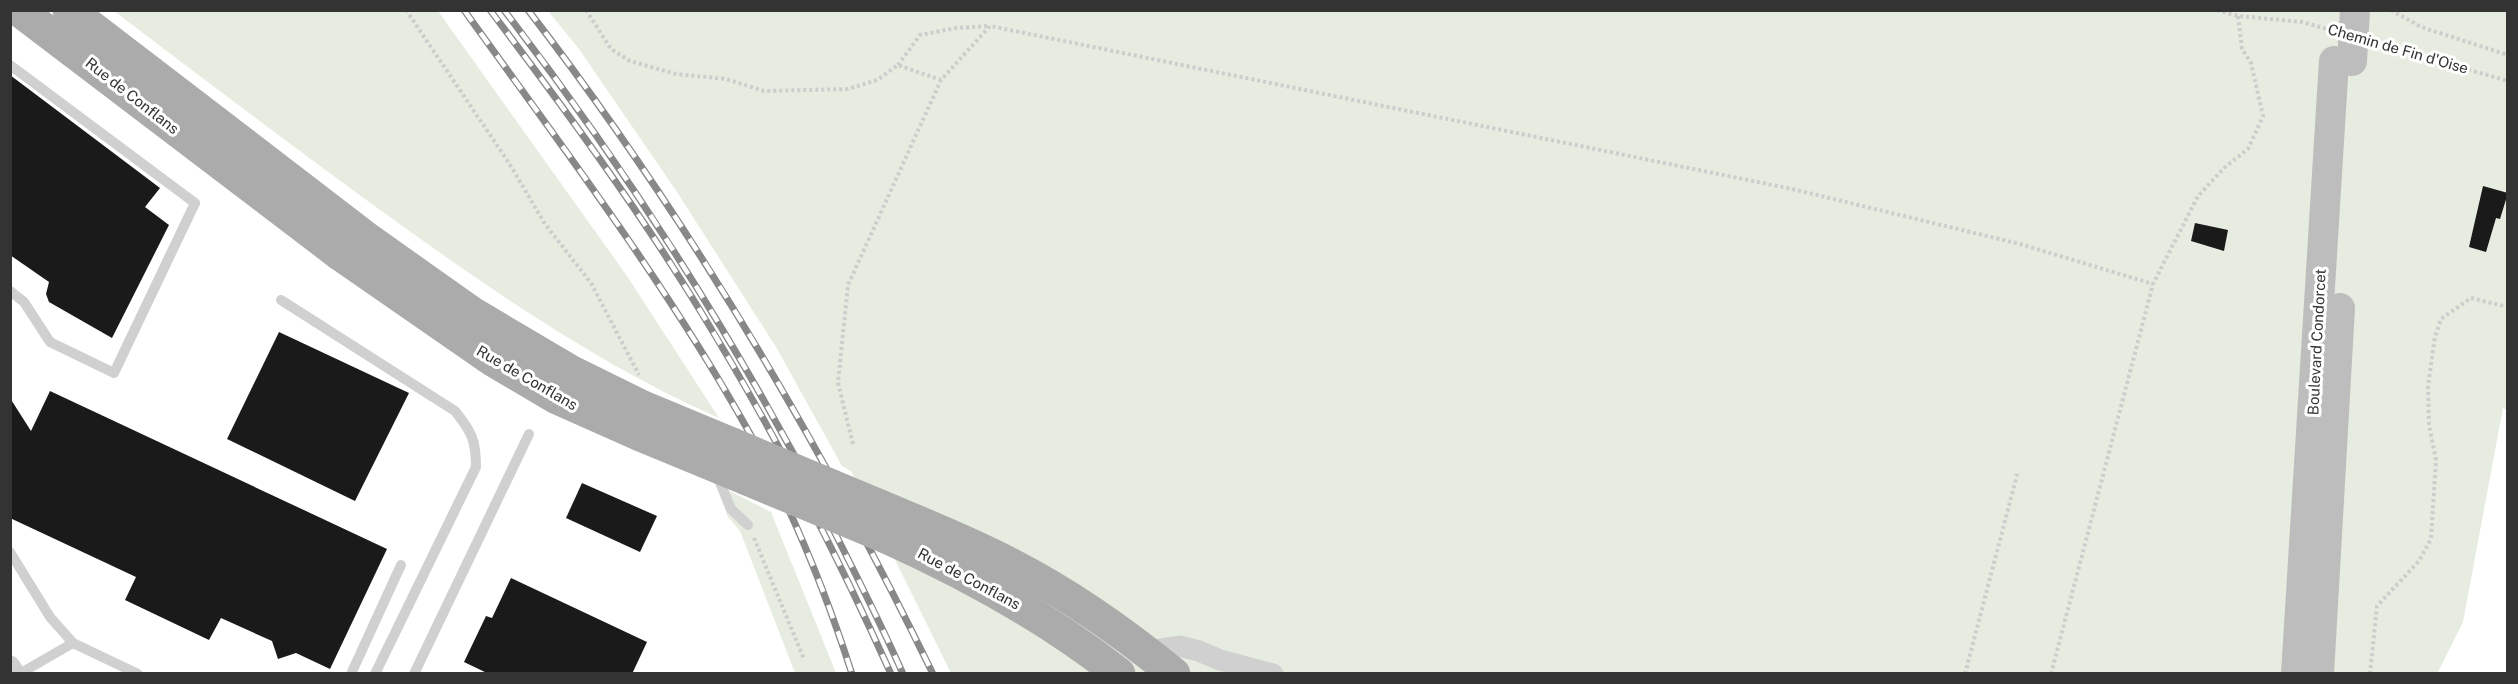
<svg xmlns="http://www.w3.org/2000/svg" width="2518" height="684" font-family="'Public Sans',sans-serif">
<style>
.green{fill:#e6ecdf}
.building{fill:#1a1a1a}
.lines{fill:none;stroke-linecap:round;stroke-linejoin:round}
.path{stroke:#cdcdcd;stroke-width:4;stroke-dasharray:3 3;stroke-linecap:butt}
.lane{stroke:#d0d0d0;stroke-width:10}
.street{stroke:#d0d0d0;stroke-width:21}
.secondary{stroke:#bdbdbd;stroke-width:30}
.primary{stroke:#ababab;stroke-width:33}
.rail-casing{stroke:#888;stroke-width:7}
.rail{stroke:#fff;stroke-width:4.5;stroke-dasharray:14;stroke-linecap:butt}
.secondary-bridge{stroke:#bdbdbd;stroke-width:30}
.primary-bridge{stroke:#ababab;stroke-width:33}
.labels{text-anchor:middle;stroke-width:6;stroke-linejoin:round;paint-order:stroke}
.street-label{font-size:15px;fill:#333;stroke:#fff}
</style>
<rect width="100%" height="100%" fill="#fff"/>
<!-- green -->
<g class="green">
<path d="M114,11H438L627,276L719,418C606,368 501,297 401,225C304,155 209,83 114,11Z"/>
<path d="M548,11H2507V410L2503,408L2463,622L2437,674L951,673L851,471L842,466L776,347L677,192L579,49Z"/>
<path d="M716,484L771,512L836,673H795L740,531L728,517Z"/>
</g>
<!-- building -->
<g class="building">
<path d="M10,75L160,188L145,207L169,225L112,338L49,302L46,294L49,282L10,255Z"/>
<path d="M2483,186L2508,193L2500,219L2496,218L2486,252L2469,247Z"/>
<path d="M2195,223L2228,230L2224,251L2191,241Z"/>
<path d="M279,332L409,393L355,501L227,439Z"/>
<path d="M50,391L387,549L330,669L296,653L278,659L272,641L221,618L209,640L125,600L136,577L10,518V398L31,431Z"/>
<path d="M582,483L657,516L640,552L566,518Z"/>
<path d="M511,578L647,642L632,674H489L464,662L486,616L492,618Z"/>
</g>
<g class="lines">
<!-- path -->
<g class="path">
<path d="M406,10L509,163L545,224L591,283L639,375"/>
<path d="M586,10L611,49L630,61L676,74L726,79L764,91L848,89L877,80L898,65L941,80"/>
<path d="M2217,10L2238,16L2302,22L2331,30"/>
<path d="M2391,10L2421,27L2508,55"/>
<path d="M2376,43L2508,81"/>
<path d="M898,65L920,35L956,28L989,26"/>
<path d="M853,444L838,383L848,285L941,80L990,26L1792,189L2020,244L2153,284"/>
<path d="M754,538L804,659"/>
<path d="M1965,674L2018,471"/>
<path d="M2051,674L2153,284L2198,196L2224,168L2248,149L2263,116L2251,63L2242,49L2238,16"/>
<path d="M2370,674L2377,606L2419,561L2431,539L2436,460L2429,425L2428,386L2435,337L2441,319L2471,298L2508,307"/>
</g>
<!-- lane -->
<g class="lane">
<path d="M10,65L195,203L114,373L50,342L24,302L10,291"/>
<path d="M281,300L455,411C472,432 476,441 476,467L375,674"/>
<path d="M716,473L731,509L748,525"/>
<path d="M10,552L50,617L73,643L138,674"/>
<path d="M19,674L73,643"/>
<path d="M351,674L401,565"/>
<path d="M414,674L529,434"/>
</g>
<!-- street -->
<g class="street">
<path d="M1147,651L1179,646L1199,651L1220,660L1273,674"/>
<path d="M10,666L15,674"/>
</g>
<!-- secondary -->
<g class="secondary">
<path d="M2296,674L2334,61"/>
<path d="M2319,674L2340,308"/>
</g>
<!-- primary -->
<g class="primary">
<path d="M19,10L341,255L491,359L557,398L638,434L747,479"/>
<path d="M69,10L369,240L472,313L570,371L643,407L732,444"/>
<path d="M880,506C925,525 971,543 1014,566C1072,596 1124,633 1174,674"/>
<path d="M886,537C968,574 1047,617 1119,674"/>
</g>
<defs>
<g id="rail">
<path d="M464,10C563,148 666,283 749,432C792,508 825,590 852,674"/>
<path d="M490,10C564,108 637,207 701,312C772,428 835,550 891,674"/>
<path d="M504,10C631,175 742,349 836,535C859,581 882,626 903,674"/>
<path d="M528,10C687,216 819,440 933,674"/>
</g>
</defs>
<!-- rail casing -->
<use href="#rail" class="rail-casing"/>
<!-- rail -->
<use href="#rail" class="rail"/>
<!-- secondary-bridge -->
<path class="secondary-bridge" d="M2352,61L2355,10"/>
<!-- primary-bridge -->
<g class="primary-bridge">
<path d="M732,444L880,506"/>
<path d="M747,479L886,537"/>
</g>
</g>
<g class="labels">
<!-- street labels -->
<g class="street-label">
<text transform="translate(2398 49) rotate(16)" y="5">Chemin de Fin d'Oise</text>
<text transform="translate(132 96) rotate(38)" y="5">Rue de Conflans</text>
<text transform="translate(2317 342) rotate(-87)" y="5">Boulevard Condorcet</text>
<text transform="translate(527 378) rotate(30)" y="5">Rue de Conflans</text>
<text transform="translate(969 579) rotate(28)" y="5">Rue de Conflans</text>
</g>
</g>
<!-- border -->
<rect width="2518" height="684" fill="none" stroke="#333333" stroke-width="24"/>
</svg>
